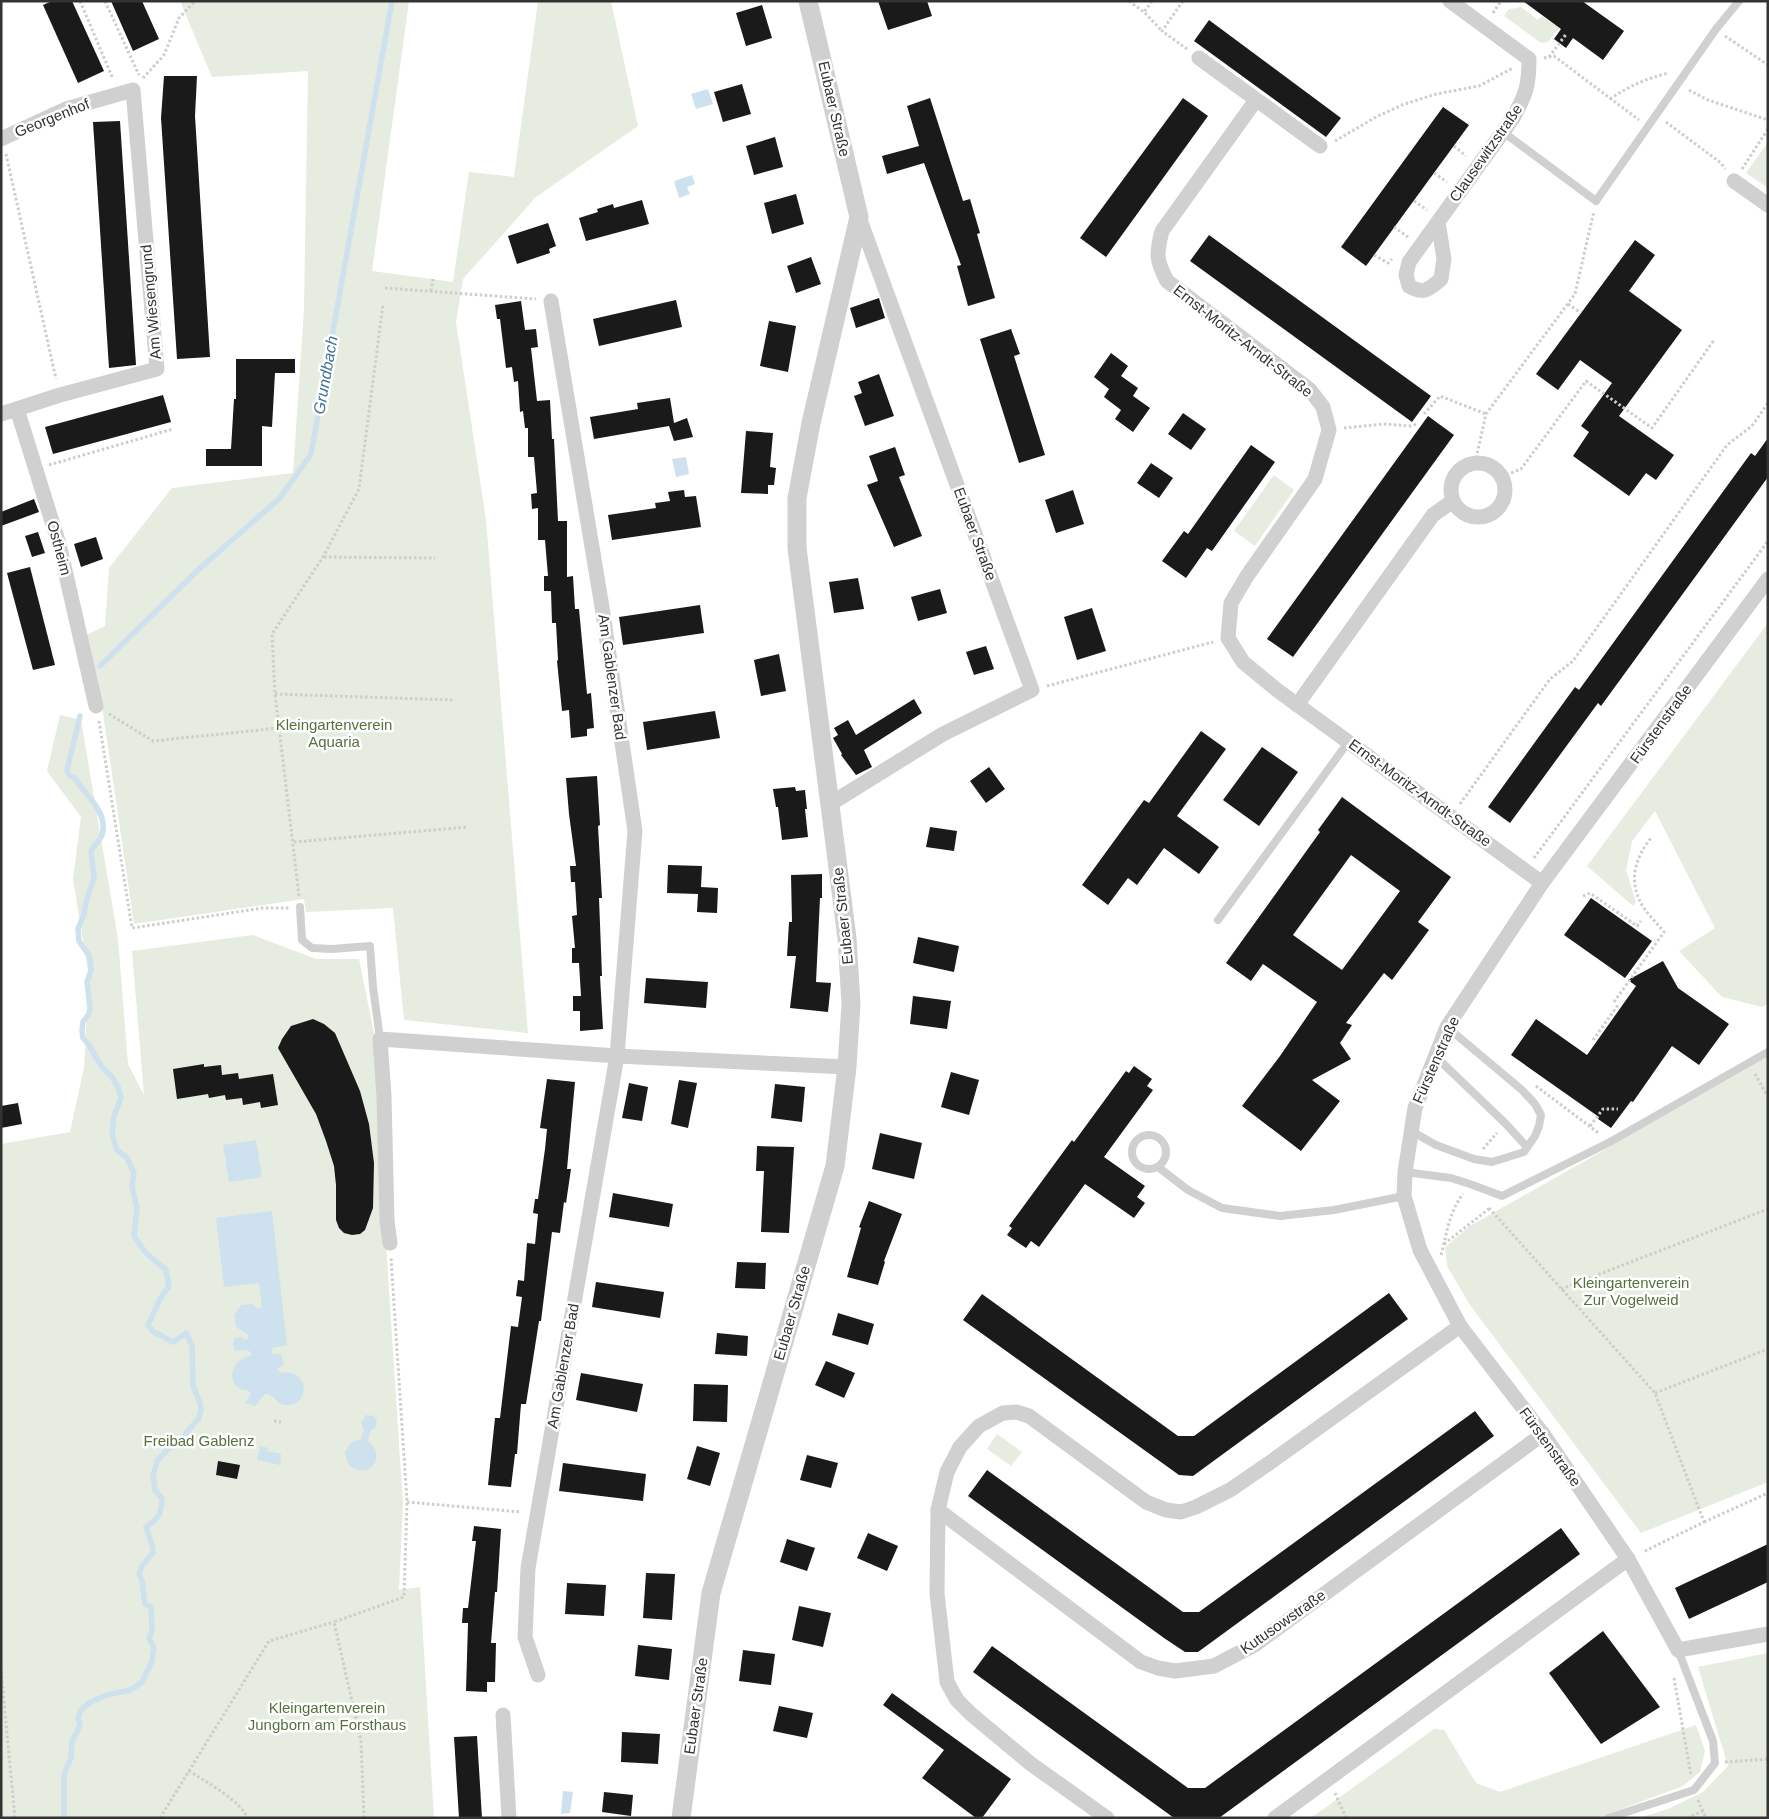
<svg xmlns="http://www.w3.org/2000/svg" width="1769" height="1819" font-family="Helvetica,sans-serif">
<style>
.green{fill:#e6ecdf}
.water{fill:#cee1ee}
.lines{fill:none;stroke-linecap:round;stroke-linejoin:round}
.stream{stroke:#cee1ee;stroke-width:5.5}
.building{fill:#1a1a1a;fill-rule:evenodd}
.path{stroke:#cdcdcd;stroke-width:3;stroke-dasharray:2.5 2.5;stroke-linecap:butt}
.service{stroke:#d0d0d0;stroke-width:8}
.minor{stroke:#d0d0d0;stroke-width:15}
.tertiary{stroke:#d0d0d0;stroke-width:19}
.labels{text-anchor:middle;stroke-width:5;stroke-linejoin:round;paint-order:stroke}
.street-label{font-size:15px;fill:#333;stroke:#fff}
.park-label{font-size:15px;fill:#55713e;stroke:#fff}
.water-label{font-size:16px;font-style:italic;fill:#3e7398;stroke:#fff}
</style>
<rect width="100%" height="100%" fill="#fff"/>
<!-- green -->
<g class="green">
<path d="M180,1H409L372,271L453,282L469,172L514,177L538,1H611L638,126L536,197L463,279L456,322L486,520L528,1033L404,1020L393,908L306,912L304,899L134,924L98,679L84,636L105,626L109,568L172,488L293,473L304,309L308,71L212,77Z"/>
<path d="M1520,6L1538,20L1542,16L1559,28L1548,42L1541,43L1504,16L1509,9L1518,8Z"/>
<path d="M1768,142V188L1746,173Z"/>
<path d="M1274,475L1294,490L1255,546L1234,531Z"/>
<path d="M1768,623V1004L1762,1007L1722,997L1679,951L1715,928L1655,811L1632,841L1626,870L1636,902L1633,906L1587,866Z"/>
<path d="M60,715L81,720L118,939L128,1064L144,1095L132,951L253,935L316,959H359L375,1038L386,1245L403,1504L399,1590L420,1587L434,1818H1V1144L70,1132L84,1068L89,977L73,879L81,817L47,771Z"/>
<path d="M1768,1057V1482L1641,1533L1470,1305L1447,1266L1445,1247L1470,1226Z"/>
<path d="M997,1434L1022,1452L1011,1466L987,1449Z"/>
<path d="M1768,1653V1818H1639L1668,1809L1703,1792L1728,1766L1698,1667Z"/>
<path d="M1696,1725L1705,1751L1700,1772L1683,1786L1597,1818H1311L1434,1729L1444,1730L1476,1783L1500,1792Z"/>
</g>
<!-- water -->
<g class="water">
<path d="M708,89L713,104L696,109L691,94Z"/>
<path d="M692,175L695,184L687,187L690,194L679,198L674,181Z"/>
<path d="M686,457L689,474L676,477L672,459Z"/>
<path d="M256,1140L262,1177L229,1182L223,1145Z"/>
<path d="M272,1211L287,1345L272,1348V1354H281L284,1364L277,1369L281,1373C307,1367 312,1403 289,1405C277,1407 274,1393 265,1394L255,1406L245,1403L251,1394L248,1390C227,1391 226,1360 251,1356V1353L248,1350L235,1351L233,1344L234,1338L242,1337L245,1340L248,1339V1335L236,1327L234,1315L241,1305L252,1304L258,1309L262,1307L259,1283L224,1287L216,1218Z"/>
<path d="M366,1415L374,1416L377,1421L375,1428L370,1431L368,1441C389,1458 367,1482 348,1464L345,1452L352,1442L361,1439L364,1429L361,1423Z"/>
<path d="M260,1446L268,1448L267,1451L281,1454L280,1465L257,1460Z"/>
<path d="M563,1791L573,1792L570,1813L561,1814Z"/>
</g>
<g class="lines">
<!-- stream -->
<g class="stream">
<path d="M100,666L199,569L280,498L311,454L392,1"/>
<path d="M64,1818V1775L71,1758L72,1742L80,1725L78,1717L81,1710L89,1703L106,1695L131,1690L142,1682L152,1661L154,1648L149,1638L152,1629L151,1607L145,1604L142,1581L139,1574L142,1566L153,1553C153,1544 149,1537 146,1527C159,1518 161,1515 162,1499L155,1490L153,1476L157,1461L171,1446L182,1438L199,1418L201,1410L200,1403L193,1385L192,1346L186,1333L173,1342L152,1331L148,1325C155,1312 159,1296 169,1287L166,1270L145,1252L134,1236L137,1208L132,1186L134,1173L127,1158L117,1150L112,1135L114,1116L121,1098L118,1087L112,1077L102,1067L89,1045L83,1038L82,1031L83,1022L89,1014L90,1008L87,982L91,970L90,957L79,941L78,929L84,914L86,902L94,878L91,851C94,846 100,840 102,835C109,812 85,795 75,778L69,775L67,770L80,716"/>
</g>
</g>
<!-- building -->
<g class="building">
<path d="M52,1H72L104,71L78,83L43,5Z"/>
<path d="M111,1H142L159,39L133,51Z"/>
<path d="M878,1H927L932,16L888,30Z"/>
<path d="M1523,1H1582L1624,31L1603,60L1573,38L1566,48L1554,39L1561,29Z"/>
<path d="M762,5L772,38L746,46L736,13Z"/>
<path d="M1209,20L1341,118L1326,137L1194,41Z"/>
<path d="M164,76H197L195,116L210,357L177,359L161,118Z"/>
<path d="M742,84L751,114L723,122L714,92Z"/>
<path d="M930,98L963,201L970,199L980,233L977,234L995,298L968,306L957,266L961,265L924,163L887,174L882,156L919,146L907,106Z"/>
<path d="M1183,98L1208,116L1106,257L1080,238Z"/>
<path d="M1443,107L1469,125L1366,266L1341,247Z"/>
<path d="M120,121L136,365L109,368L93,122Z"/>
<path d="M775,137L783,167L754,175L746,146Z"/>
<path d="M796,194L804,224L772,234L764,203Z"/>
<path d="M642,200L649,224L586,241L579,218L598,212L597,209L613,204L614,208Z"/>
<path d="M548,223L556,246L549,249L550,253L517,264L508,236Z"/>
<path d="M1209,235L1431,396L1412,422L1190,261Z"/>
<path d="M1635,240L1655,255L1629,291L1682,330L1619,416L1674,455L1656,480L1646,473L1629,496L1573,456L1589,432L1581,426L1612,383L1580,360L1558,390L1536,374Z"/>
<path d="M811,257L821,284L796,293L787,266Z"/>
<path d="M879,298L885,318L856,328L850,308Z"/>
<path d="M676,300L682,327L599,346L593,319Z"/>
<path d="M521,301L525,330L536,329L538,347L531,348L537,401L550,400L552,439H554L558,521H567V577L573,576L575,609H579L587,694L591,693L594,728L587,729V736L571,738L569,710L562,711L557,661L558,660L556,623H552L551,591H544V576H548L545,540H538V508L532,509L531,494L537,493L534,457H528V428H525L523,411L520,412L518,381L514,382L512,367L506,368L500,319H497L495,305Z"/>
<path d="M769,321L796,326L788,372L760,366Z"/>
<path d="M1011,329L1020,354L1014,356L1045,455L1019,463L980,339Z"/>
<path d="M1111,353L1128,366L1121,376L1138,388L1133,396L1150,408L1133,432L1115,419L1121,410L1104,397L1109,389L1094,377Z"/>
<path d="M236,359H295V373H275L272,427L262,426V466H206V449H231L234,399H236Z"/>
<path d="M879,374L894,416L865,426L854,396L862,393L858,382Z"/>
<path d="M163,395L171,422L53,454L45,427Z"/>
<path d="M670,398L674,423L687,418L693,437L674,441L669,426L594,439L590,417L638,409L637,403Z"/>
<path d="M1183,413L1206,429L1191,450L1168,434Z"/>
<path d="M1428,416L1454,435L1293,657L1267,639Z"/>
<path d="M746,431L773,433L770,467L776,468L774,485H768V494L741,493Z"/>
<path d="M1768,438V477L1601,706L1598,703L1510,823L1488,807L1575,687L1579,690L1751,453L1755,456Z"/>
<path d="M1251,445L1275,462L1212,551L1207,548L1186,578L1162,561L1184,531L1188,534Z"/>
<path d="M895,447L905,475L899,477L922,536L894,547L867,485L878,481L869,456Z"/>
<path d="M1151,463L1173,478L1159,498L1137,483Z"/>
<path d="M684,490L685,497L696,496L701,527L612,540L608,515L656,508L655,503L670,501L668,492Z"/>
<path d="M1073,490L1084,524L1056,533L1045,500Z"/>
<path d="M34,499L39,512L1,526V512Z"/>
<path d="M38,532L45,553L32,557L25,536Z"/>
<path d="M96,537L103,559L81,567L74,544Z"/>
<path d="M30,567L55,665L33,670L7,573Z"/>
<path d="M858,578L864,609L834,613L829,582Z"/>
<path d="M940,589L947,613L918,621L911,597Z"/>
<path d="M700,605L704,633L623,645L619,617Z"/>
<path d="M1092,608L1106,651L1077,660L1064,617Z"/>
<path d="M986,646L994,669L974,675L966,652Z"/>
<path d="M779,654L786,691L761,696L754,660Z"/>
<path d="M914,699L922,713L864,750L872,767L856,775L841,755L842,754L833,738L838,735L834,728L848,720L856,735Z"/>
<path d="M715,711L720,738L647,750L643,722Z"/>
<path d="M1201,731L1226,749L1177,816L1219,847L1199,874L1164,848L1137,885L1128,878L1108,905L1082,885L1144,800L1149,803Z"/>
<path d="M1262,747L1298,772L1259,826L1223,800Z"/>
<path d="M989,767L1005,789L986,803L970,781Z"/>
<path d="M597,776L600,825L598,826L602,898H599L602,976H600L603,1029L580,1031V1011H573V996H581L579,963H572V948H575L572,916L577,915L575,882H571L570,866H576L569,814L566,778Z"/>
<path d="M795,787L796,791L805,790L807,809H805L808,837L782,840L778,807H776L773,789Z"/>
<path d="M1342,797L1451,877L1418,922L1429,930L1392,980L1384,973L1346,1023L1352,1025L1340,1043L1351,1059L1312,1080L1340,1101L1301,1151L1242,1106L1280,1056L1317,1002L1263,964L1251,981L1226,963L1320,832L1318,830ZM1351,855L1400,891L1342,970L1293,935Z"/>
<path d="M930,827L957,831L954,851L926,847Z"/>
<path d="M668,865L702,866L701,887L718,888L717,913L697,912L698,894L667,893Z"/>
<path d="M822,874V898H820L816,982L831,983L828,1012L790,1008L796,956H787L789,922H792L791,875Z"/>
<path d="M1591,898L1652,941L1625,978L1564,935Z"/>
<path d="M918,937L959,946L954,972L913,963Z"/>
<path d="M1663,961L1678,988L1729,1024L1699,1065L1672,1046L1633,1102L1631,1101L1611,1128L1598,1119L1599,1117L1511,1055L1536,1019L1587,1055L1636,986L1628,980Z"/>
<path d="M646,978L708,982L706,1008L644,1003Z"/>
<path d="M913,996L951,1001L947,1029L910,1024Z"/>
<path d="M313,1019L324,1024L335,1033L360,1091L369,1124L374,1163L373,1208L365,1230L360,1234L352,1235L344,1233L339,1228L336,1220V1185L334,1166L326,1141L316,1114L278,1048L282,1039L291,1026Z"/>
<path d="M204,1064V1067L221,1065L222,1075L238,1073L239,1079L273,1074L278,1105L261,1108L260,1102L243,1105L242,1098L226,1100L225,1095L209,1098L208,1094L177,1099L173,1069Z"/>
<path d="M1134,1066L1152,1079L1147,1086L1153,1090L1104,1157L1145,1186L1137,1197L1145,1203L1134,1218L1085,1184L1039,1247L1031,1241L1026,1248L1007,1235L1012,1228L1009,1226L1072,1140L1074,1142L1126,1071L1129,1073Z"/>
<path d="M951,1072L979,1080L969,1115L941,1107Z"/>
<path d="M547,1079L575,1082L567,1169H571L566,1203L564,1202L560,1233L552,1232L541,1321H539L526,1404H521L517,1454H515L511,1487L488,1485L495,1418H500L511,1326L518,1327L522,1297L516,1296L518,1280L524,1281L527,1243L535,1244L538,1214L533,1213L535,1199H538L545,1149L547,1129L540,1128Z"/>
<path d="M679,1080L697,1083L688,1128L671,1124Z"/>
<path d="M629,1083L648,1087L642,1121L622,1118Z"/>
<path d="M775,1084L805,1087L802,1122L771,1118Z"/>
<path d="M18,1103L22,1124L1,1128V1106Z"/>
<path d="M880,1133L922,1143L914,1179L872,1169Z"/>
<path d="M757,1146L794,1147L789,1233L761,1232L764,1171H756Z"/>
<path d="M613,1193L673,1204L669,1227L609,1217Z"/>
<path d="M869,1201L902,1214L884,1261L885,1262L878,1285L847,1277L861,1228L859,1227Z"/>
<path d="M737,1262L766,1263L765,1289L735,1288Z"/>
<path d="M596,1282L664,1292L660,1318L592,1307Z"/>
<path d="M1389,1293L1408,1319L1193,1476L1179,1475L963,1320L982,1294L1178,1436H1194Z"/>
<path d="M838,1313L874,1324L868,1345L832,1335Z"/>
<path d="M717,1333L748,1336L747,1356L715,1354Z"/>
<path d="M826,1361L855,1373L844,1398L815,1385Z"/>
<path d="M581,1373L643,1384L637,1412L576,1400Z"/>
<path d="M694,1384L728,1385L727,1422L693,1421Z"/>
<path d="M1475,1411L1494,1436L1198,1652H1185L1164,1638L968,1496L987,1470L1183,1612H1199Z"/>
<path d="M697,1446L720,1453L710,1486L687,1479Z"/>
<path d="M807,1455L838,1463L831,1488L800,1480Z"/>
<path d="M218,1461L240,1465L237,1479L216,1475Z"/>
<path d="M563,1463L646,1474L643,1501L559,1491Z"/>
<path d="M474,1526L501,1529L497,1592H495L491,1643H496L495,1682H487V1692L466,1691L468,1623H462L463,1608H468L476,1541H472Z"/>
<path d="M1561,1528L1580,1554L1219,1818H1174L973,1672L992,1646L1188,1788H1205Z"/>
<path d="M868,1533L898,1546L887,1571L857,1558Z"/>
<path d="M787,1539L815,1548L807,1571L780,1562Z"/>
<path d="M1768,1544V1582L1689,1619L1675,1588Z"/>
<path d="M646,1573L675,1574L672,1620L643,1618Z"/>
<path d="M567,1583L606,1585L604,1616L565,1614Z"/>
<path d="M799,1606L831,1613L823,1647L792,1640Z"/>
<path d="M1603,1631L1660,1707L1601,1744L1549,1673Z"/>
<path d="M638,1645L672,1649L669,1680L635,1676Z"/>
<path d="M743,1650L775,1654L771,1685L739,1681Z"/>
<path d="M892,1693L1011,1779L982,1818H976L922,1778L944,1750L883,1705Z"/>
<path d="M779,1706L813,1713L807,1738L773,1731Z"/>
<path d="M622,1732L660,1734L658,1764L621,1762Z"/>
<path d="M477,1736L482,1818H459L454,1737Z"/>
<path d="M604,1792L633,1795L631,1816L602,1812Z"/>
</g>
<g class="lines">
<!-- path -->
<g class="path">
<path d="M80,1L113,79"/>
<path d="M105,1L139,75"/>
<path d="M1129,1L1144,12"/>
<path d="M1152,1L1144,12L1162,31"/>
<path d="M1183,1L1162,31L1187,49"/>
<path d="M1493,13L1501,1"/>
<path d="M1725,36L1768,65"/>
<path d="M1549,57L1567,33"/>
<path d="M1544,58L1554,56L1639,120"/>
<path d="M143,78L164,55L179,18L195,1"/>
<path d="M1689,90L1708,100L1768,120"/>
<path d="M1610,99C1629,86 1647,78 1669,73"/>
<path d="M1666,122L1721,163L1725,169"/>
<path d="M1335,141L1376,117L1402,105L1436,94L1479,86L1513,68"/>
<path d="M1454,146L1466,156"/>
<path d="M6,154L56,379"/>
<path d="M1742,169L1768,129"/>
<path d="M1434,173L1447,182"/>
<path d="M1414,201L1427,210"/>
<path d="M1394,227L1408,237"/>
<path d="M1374,255L1388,263L1392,259"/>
<path d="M385,288L536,299"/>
<path d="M431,291L433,279"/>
<path d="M1568,304L1581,313"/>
<path d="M1424,414L1440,396L1486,414"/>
<path d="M1344,428L1384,424L1411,426L1417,424"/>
<path d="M1475,463L1486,414L1575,294L1594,211"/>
<path d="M49,465L173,429"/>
<path d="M1502,477L1521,469L1586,381L1652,428L1714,340"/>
<path d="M324,557L435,558"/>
<path d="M1047,686L1213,642"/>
<path d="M275,694L453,700"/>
<path d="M109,714L153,741L279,728"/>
<path d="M99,721L132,928L263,908H290"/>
<path d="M1460,804L1550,679L1573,661L1727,445L1752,426L1768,403"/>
<path d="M294,842L468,827"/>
<path d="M1534,858L1768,541"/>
<path d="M299,896L275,694L272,634L323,557L359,489L383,304"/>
<path d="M1583,896L1590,893L1637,926L1641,921"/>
<path d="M1614,1002L1664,932C1657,923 1648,915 1642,905C1628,881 1635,857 1652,837"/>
<path d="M1593,1040L1618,1005"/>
<path d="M1755,1074L1768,1097"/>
<path d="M1536,1086L1600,1134"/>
<path d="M1590,1126L1603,1109H1618"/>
<path d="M1483,1149L1497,1133"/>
<path d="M1489,1208L1655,1393L1704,1522L1643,1552"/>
<path d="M1444,1244L1490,1208"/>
<path d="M1441,1255C1447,1233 1449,1212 1463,1194"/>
<path d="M1561,1289L1768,1209"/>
<path d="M1655,1393L1768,1349"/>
<path d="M274,1421L281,1422"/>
<path d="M407,1502L521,1512"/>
<path d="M1704,1522L1768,1493"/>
<path d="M1,1671L15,1818"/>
<path d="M1674,1678L1691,1775"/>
<path d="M1725,1762L1768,1759"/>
<path d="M189,1771C202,1779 244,1803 247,1818"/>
<path d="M1335,1793L1346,1818"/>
<path d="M1698,1800L1706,1818"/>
<path d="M160,1818L269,1641L334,1622"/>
<path d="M364,1818L361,1741L334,1622L404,1597L407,1502L391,1258"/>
<path d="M1687,1818L1703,1811"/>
</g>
<!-- service -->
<g class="service">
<path d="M1503,132L1596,201L1716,29L1739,1"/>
<path d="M300,907L302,940L312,948L332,949L370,946L373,987L380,1039"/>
<path d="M1218,920L1349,741"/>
<path d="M1435,1056L1505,1123L1527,1147"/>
<path d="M1411,1131L1436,1145L1474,1159L1492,1162L1524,1152L1535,1136L1539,1126L1541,1115L1535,1104L1522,1090L1447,1027"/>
<circle cx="1149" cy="1152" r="17"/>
<path d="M1158,1167L1188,1190L1222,1208L1280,1216L1334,1210L1404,1196"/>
<path d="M1405,1172L1451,1178L1470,1184L1502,1196L1610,1142L1768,1052"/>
<path d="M1608,1818L1694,1790L1715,1763L1713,1741L1678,1650"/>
</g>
<!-- minor -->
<g class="minor">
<path d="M1199,58L1320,146"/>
<path d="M1256,100L1162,231C1156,254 1156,260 1167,281L1310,390L1323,407L1329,430L1315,479L1247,576L1231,603L1228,638L1243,662L1277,690L1542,883"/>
<path d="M1,139L66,109L133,90L157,369L60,395L1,414"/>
<path d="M1734,181L1768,205"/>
<path d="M1438,222L1444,259L1441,279C1429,289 1424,295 1409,286L1406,275L1409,262L1513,118C1526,94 1529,86 1529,59L1450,1"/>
<path d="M17,409L59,544L96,706"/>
<circle cx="1478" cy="490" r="27"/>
<path d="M1768,579L1542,883L1447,1027L1415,1108L1405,1172L1404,1196L1420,1250L1460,1326L1543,1434L1628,1559L1678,1650L1768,1634"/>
<path d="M1297,705L1433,515L1453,501"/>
<path d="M830,804L943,734L1032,690L859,217"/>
<path d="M390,1243L387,1221L384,1096L380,1039L617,1056L847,1067"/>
<path d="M938,1510L1141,1662L1158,1668L1175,1671L1214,1666L1256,1644L1543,1434"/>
<path d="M538,1675L525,1637L528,1568L617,1056L635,831L602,607L551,301"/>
<path d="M503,1715L509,1818"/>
<path d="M1107,1818L1031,1764L971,1714L957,1700L947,1682L937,1593L938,1510L947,1472L960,1447L979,1426L1003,1413L1016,1412L1029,1416L1146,1502L1166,1510L1181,1512L1196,1507L1230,1490L1268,1464L1460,1326"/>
<path d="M1275,1818L1628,1559"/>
</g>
<!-- tertiary -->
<path class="tertiary" d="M681,1818L711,1593L835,1166L847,1067L851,1004L847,938L797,548V498L811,423L859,217L808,1"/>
</g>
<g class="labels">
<!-- street labels -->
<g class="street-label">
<text transform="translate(834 109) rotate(77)" y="5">Eubaer Straße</text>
<text transform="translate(52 118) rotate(-22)" y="5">Georgenhof</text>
<text transform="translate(1486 153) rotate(-55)" y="5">Clausewitzstraße</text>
<text transform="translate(151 302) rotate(-95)" y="5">Am Wiesengrund</text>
<text transform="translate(1243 341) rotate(38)" y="5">Ernst-Moritz-Arndt-Straße</text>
<text transform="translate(975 534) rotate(70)" y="5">Eubaer Straße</text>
<text transform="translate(59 548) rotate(75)" y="5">Ostheim</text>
<text transform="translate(612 677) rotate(82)" y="5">Am Gablenzer Bad</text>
<text transform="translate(1661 724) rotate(-54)" y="5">Fürstenstraße</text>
<text transform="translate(1420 793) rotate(36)" y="5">Ernst-Moritz-Arndt-Straße</text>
<text transform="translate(843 916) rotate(-96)" y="5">Eubaer Straße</text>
<text transform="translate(1436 1060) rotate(-66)" y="5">Fürstenstraße</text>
<text transform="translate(792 1313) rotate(-74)" y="5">Eubaer Straße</text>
<text transform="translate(563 1366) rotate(-80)" y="5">Am Gablenzer Bad</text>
<text transform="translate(1550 1447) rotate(54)" y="5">Fürstenstraße</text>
<text transform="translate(1283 1622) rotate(-35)" y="5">Kutusowstraße</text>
<text transform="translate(696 1706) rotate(-82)" y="5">Eubaer Straße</text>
</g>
<!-- park labels -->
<g class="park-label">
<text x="334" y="730">Kleingartenverein<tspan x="334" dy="17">Aquaria</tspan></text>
<text x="1631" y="1288">Kleingartenverein<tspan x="1631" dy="17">Zur Vogelweid</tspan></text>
<text x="199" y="1446">Freibad Gablenz</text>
<text x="327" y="1713">Kleingartenverein<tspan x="327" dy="17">Jungborn am Forsthaus</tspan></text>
</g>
<!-- water labels -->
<g class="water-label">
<text transform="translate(325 375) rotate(-80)" y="6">Grundbach</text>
</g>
</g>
<!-- border -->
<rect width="1769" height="1819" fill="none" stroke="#333333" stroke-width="5"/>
</svg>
